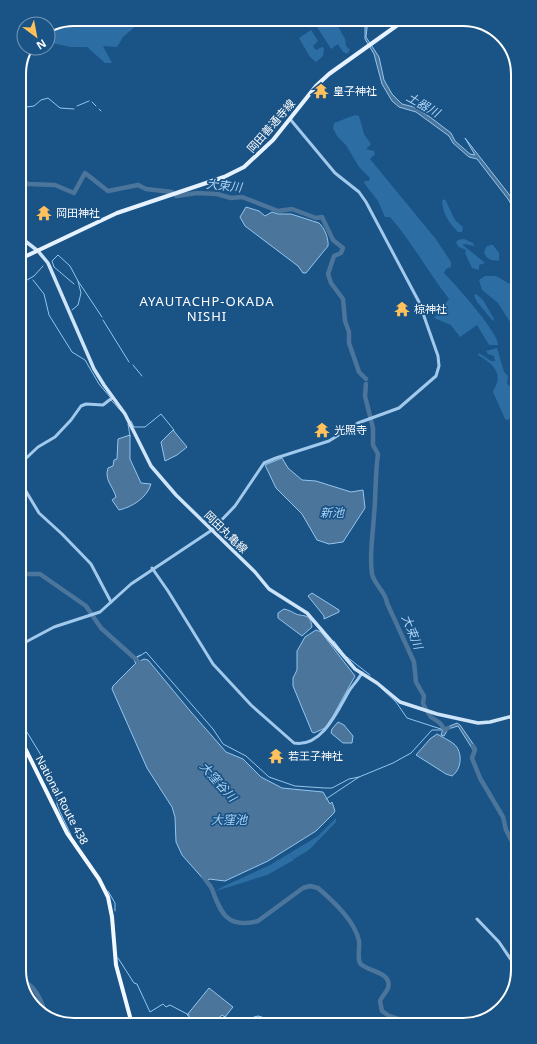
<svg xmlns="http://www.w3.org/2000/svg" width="537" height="1044" font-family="'Noto Sans','Noto Sans JP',sans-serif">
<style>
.green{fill:#2c6da4}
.water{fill:#4c759b;stroke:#93c6ee}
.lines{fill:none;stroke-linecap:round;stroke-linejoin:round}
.stream{stroke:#93c6ee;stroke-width:1}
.river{stroke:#4c759b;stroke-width:4.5}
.tertiary{stroke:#a1c9ec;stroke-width:3}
.secondary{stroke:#cde4f9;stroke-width:3.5}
.primary{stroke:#e6f2ff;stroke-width:4}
.trunk{stroke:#f2f8ff;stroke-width:4}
.labels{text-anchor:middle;stroke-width:3.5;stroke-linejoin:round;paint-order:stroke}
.poi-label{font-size:11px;fill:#fff;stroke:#1a5386;text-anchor:start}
.street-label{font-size:11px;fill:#fff;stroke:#1a5386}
.water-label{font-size:12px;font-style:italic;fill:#acd3f4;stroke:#1a5386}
.quarter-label{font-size:13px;letter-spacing:1px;fill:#fff;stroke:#1a5386}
.rim{fill:none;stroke:#fff;stroke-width:2}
</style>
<rect width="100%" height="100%" fill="#1a5386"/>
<!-- green -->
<g class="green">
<path d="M75,19H144L123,37L117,47L103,46L112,63H105L87,47H70L48,42V30Z"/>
<path d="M312,19H334L345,39L346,46L350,50L347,54L343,52L338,44L331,49Z"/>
<path d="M311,30L318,41L313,46L316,50L322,47L324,48L323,56L316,62L310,57L299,38Z"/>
<path d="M355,115L359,116L364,134L371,144L366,149L374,151L375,154L370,159L435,238L451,262V267L446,269L444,273C454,283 500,334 498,345H489L477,325L460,337L451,325L434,318L449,299C428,272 412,242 390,217H385L378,201L364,183L365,181H369L370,178L359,167L346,145L337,136L333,128L334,123Z"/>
<path d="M445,199L455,220L463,227L462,232H458C449,223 443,214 442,201Z"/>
<path d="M464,239L473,243L474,246L464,244L463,245L485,263L479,265V270L472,268L465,253L466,250L459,247L456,243L458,240Z"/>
<path d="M490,245H493L499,253V261C491,259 489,262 484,253L486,247Z"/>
<path d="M485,276H496L515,287V330L498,303L482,290L479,280Z"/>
<path d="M476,294L483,300L494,319L493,321L477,302L474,295Z"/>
<path d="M497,348L504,372L508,376L507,383L509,386L515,384V414L508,420L505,419L493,392C494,388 496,386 497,383C501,368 487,361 478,355L479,353L491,361H495L494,356L488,354L486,351Z"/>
<path d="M336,818V822L309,850L294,859L290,853L318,836Z"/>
<path d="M290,853L294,860L267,875L216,891L222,887L270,865Z"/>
</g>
<!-- water -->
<g class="water">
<path d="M365,19H368L366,37L379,57L384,80L392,94L402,104L414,107L430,117L451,133L455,141L470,154L475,155L465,138L515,202V212L511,208V204L508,199L477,159L469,157L453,143L449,136L416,112L399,107L392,101L382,84L374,54L365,39Z"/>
<path d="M246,207L259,211L265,216L272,212L278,214H291L319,223C324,227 329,239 328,246L306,273H303L298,266L245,226L240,217Z"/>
<path d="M173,430L187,447L177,455L165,461L161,442Z"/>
<path d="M130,435V459L141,483L151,484C147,498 132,507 119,510L112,500L116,497C113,486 104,480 108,468L113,466L114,460L117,459L118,439Z"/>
<path d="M282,458L288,468L302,480L316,481L351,492L363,490L365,508L343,542L329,544L317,540L302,514L276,488L265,465Z"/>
<path d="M312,593L339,610V612L324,619V616L308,596Z"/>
<path d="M284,609C289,610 292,612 296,614C304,617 310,613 312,627L302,636L278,618V613Z"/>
<path d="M316,630L321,632L355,676L333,716L325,728L314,733L312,732L293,686V678L297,670V651L305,637Z"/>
<path d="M137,659L140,661L144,659L148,660L191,712L226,752L243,759L261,777L282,788L323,792L330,804L332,802L335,811L333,814L316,831L268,861L225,881L209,879L206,882L182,855L176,842L175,817L172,807L147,768L112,689L113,686L136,663L134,661Z"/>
<path d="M338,722L344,725L353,736L352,743H343L331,733L332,729Z"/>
<path d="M457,723L460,725L476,748L475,753L458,726L448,729L444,736L441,735L443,729Z"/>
<path d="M437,734C442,737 449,740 454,744C463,752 462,769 452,776L446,774L416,755L430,739Z"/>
<path d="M209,988L233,1007L225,1017L222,1015L213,1023L188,1024L187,1021L191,1018L187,1015Z"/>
<path d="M258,1016L272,1020L270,1023H244L247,1019Z"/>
</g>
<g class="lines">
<!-- stream -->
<g class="stream">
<path d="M92,102L96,106"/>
<path d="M77,106L89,101"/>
<path d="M19,108L34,106L41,100L48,98L60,108L74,109"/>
<path d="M99,109L101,111"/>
<path d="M33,280L44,294L49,315L72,352L85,360L99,384L110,397"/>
<path d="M78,281L102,317"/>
<path d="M20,284L34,276L43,266"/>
<path d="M72,310L78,305L81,293L78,281L70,266L58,255L52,261L54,267L74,284"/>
<path d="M103,320L129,362"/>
<path d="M133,365L142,376"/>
<path d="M111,400L121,411"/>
<path d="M131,421L134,427H145L161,414L174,430"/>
<path d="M128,424L130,436"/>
<path d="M334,641L342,652"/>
<path d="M347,657L370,675"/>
<path d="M135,658L140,655"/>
<path d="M135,659L146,652L213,729L223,744L246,756L269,777L295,786L325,788H332L349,779L359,777"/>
<path d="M381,688L396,702L407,718L444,730"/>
<path d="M22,724L44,760L57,795V804L60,812L71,835"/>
<path d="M326,799L359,777L393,763L411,753L432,730H444"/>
<path d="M108,891L115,903V911"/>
<path d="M118,958L134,983L137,984L150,1012L163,1004L166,1007L170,1005L189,1015"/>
</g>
<!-- river -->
<g class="river">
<path d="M20,179L28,184L55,185L74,193L85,173L108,191L138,185L146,189L172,192"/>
<path d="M176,196L197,193L217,194L231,198L242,197L278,211L292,209L316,218L322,217L333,240L343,248L341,253L334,256L328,274L331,283L343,299L345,321L349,332V343L359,372L366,379"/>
<path d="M366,384L365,396L373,428V445L378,454C375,475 376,495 374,515C373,535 369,554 372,574C375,586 386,592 387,603L414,662L416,682L424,696L423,703L425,708L431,717L440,723L445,730L448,728"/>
<path d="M21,571L26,574H40L86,606L101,628L140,663"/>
<path d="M473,746L475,750L472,758L480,778L503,817L506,830L517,851"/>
<path d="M518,867L512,879L518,884"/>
<path d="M204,877C205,881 210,884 212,889C221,914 228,929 258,921L303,888L310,886L318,888C333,901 355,921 359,941C360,948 357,957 360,963C364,971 393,971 388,988C386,993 382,996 380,1001L382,1011L389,1016L408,1022"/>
<path d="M23,987L28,984C36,988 44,1006 45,1015"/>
</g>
<!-- tertiary -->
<g class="tertiary">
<path d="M21,463L38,447L55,437L71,420L81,406L86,404L103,405L112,398"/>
<path d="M21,483L39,513L62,534L91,564L111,602"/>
<path d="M152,568L168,591L213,664L251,705L294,743C322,748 338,710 349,691C353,685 358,680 362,673"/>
<path d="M22,644L54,627L100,612L131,584L212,530L235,506L264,463L276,458L329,441L358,423L399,408L436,376L439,366L438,356L419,302L366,202L359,192L335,173L290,119"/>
<path d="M477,919L499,942L518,970"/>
</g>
<!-- secondary -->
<path class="secondary" d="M20,237L38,251L48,263L94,369L104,385L125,414L151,466L176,495L255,572L269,589L307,613L355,669L377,683L400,702L437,714L478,723L490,722L517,715"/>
<!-- primary -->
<path class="primary" d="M20,259L117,213L224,177L244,167L273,140L316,86L329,74L406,19"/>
<!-- trunk -->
<path class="trunk" d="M22,742L67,833L99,879L108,897L112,917L116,965L132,1024"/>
</g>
<!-- icons -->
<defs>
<symbol id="temple-bare" viewBox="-9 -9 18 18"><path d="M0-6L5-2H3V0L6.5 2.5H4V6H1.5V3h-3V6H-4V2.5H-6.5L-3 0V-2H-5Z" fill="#ffc15c" stroke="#1a5386" stroke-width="2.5" paint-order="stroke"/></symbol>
</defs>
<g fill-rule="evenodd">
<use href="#temple-bare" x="310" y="80" width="22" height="22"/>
<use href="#temple-bare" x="33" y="202" width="22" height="22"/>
<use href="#temple-bare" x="391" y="298" width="22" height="22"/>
<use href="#temple-bare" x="311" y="419" width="22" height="22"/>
<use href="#temple-bare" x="265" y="745" width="22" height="22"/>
</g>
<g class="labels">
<!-- poi labels -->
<g class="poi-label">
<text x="333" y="95">皇子神社</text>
<text x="56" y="217">岡田神社</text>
<text x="414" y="313">椋神社</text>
<text x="334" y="434">光照寺</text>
<text x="288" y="760">若王子神社</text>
</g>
<!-- street labels -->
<g class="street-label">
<text transform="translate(271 126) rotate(-49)" y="4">岡田善通寺線</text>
<text transform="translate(226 532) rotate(44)" y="4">岡田丸亀線</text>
<text transform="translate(62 800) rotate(62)" y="4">National Route 438</text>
</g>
<!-- water labels -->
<g class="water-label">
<text transform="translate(423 105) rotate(30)" y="4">土器川</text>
<text transform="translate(224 186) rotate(6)" y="4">大束川</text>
<text x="332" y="517">新池</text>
<text transform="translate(412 632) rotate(68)" y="4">大束川</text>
<text transform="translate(218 782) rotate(48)" y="4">大窪谷川</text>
<text x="229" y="824">大窪池</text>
</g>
<!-- quarter labels -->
<g class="quarter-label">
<text x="207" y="306">AYAUTACHP-OKADA<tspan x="207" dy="15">NISHI</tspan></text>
</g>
</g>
<!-- crop -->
<path d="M0 0H537V1044H0ZM74 26H463A48 48 0 0 1 511 74V970A48 48 0 0 1 463 1018H74A48 48 0 0 1 26 970V74A48 48 0 0 1 74 26Z" fill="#1a5386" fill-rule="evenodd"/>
<path class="rim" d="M74 26H463A48 48 0 0 1 511 74V970A48 48 0 0 1 463 1018H74A48 48 0 0 1 26 970V74A48 48 0 0 1 74 26Z"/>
<!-- north arrow -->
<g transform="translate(36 36) rotate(148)"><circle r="19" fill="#1a5386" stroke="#7698b6"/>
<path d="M0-3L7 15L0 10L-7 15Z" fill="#ffc15c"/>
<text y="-6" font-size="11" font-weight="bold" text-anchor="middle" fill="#ffffff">N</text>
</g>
</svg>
